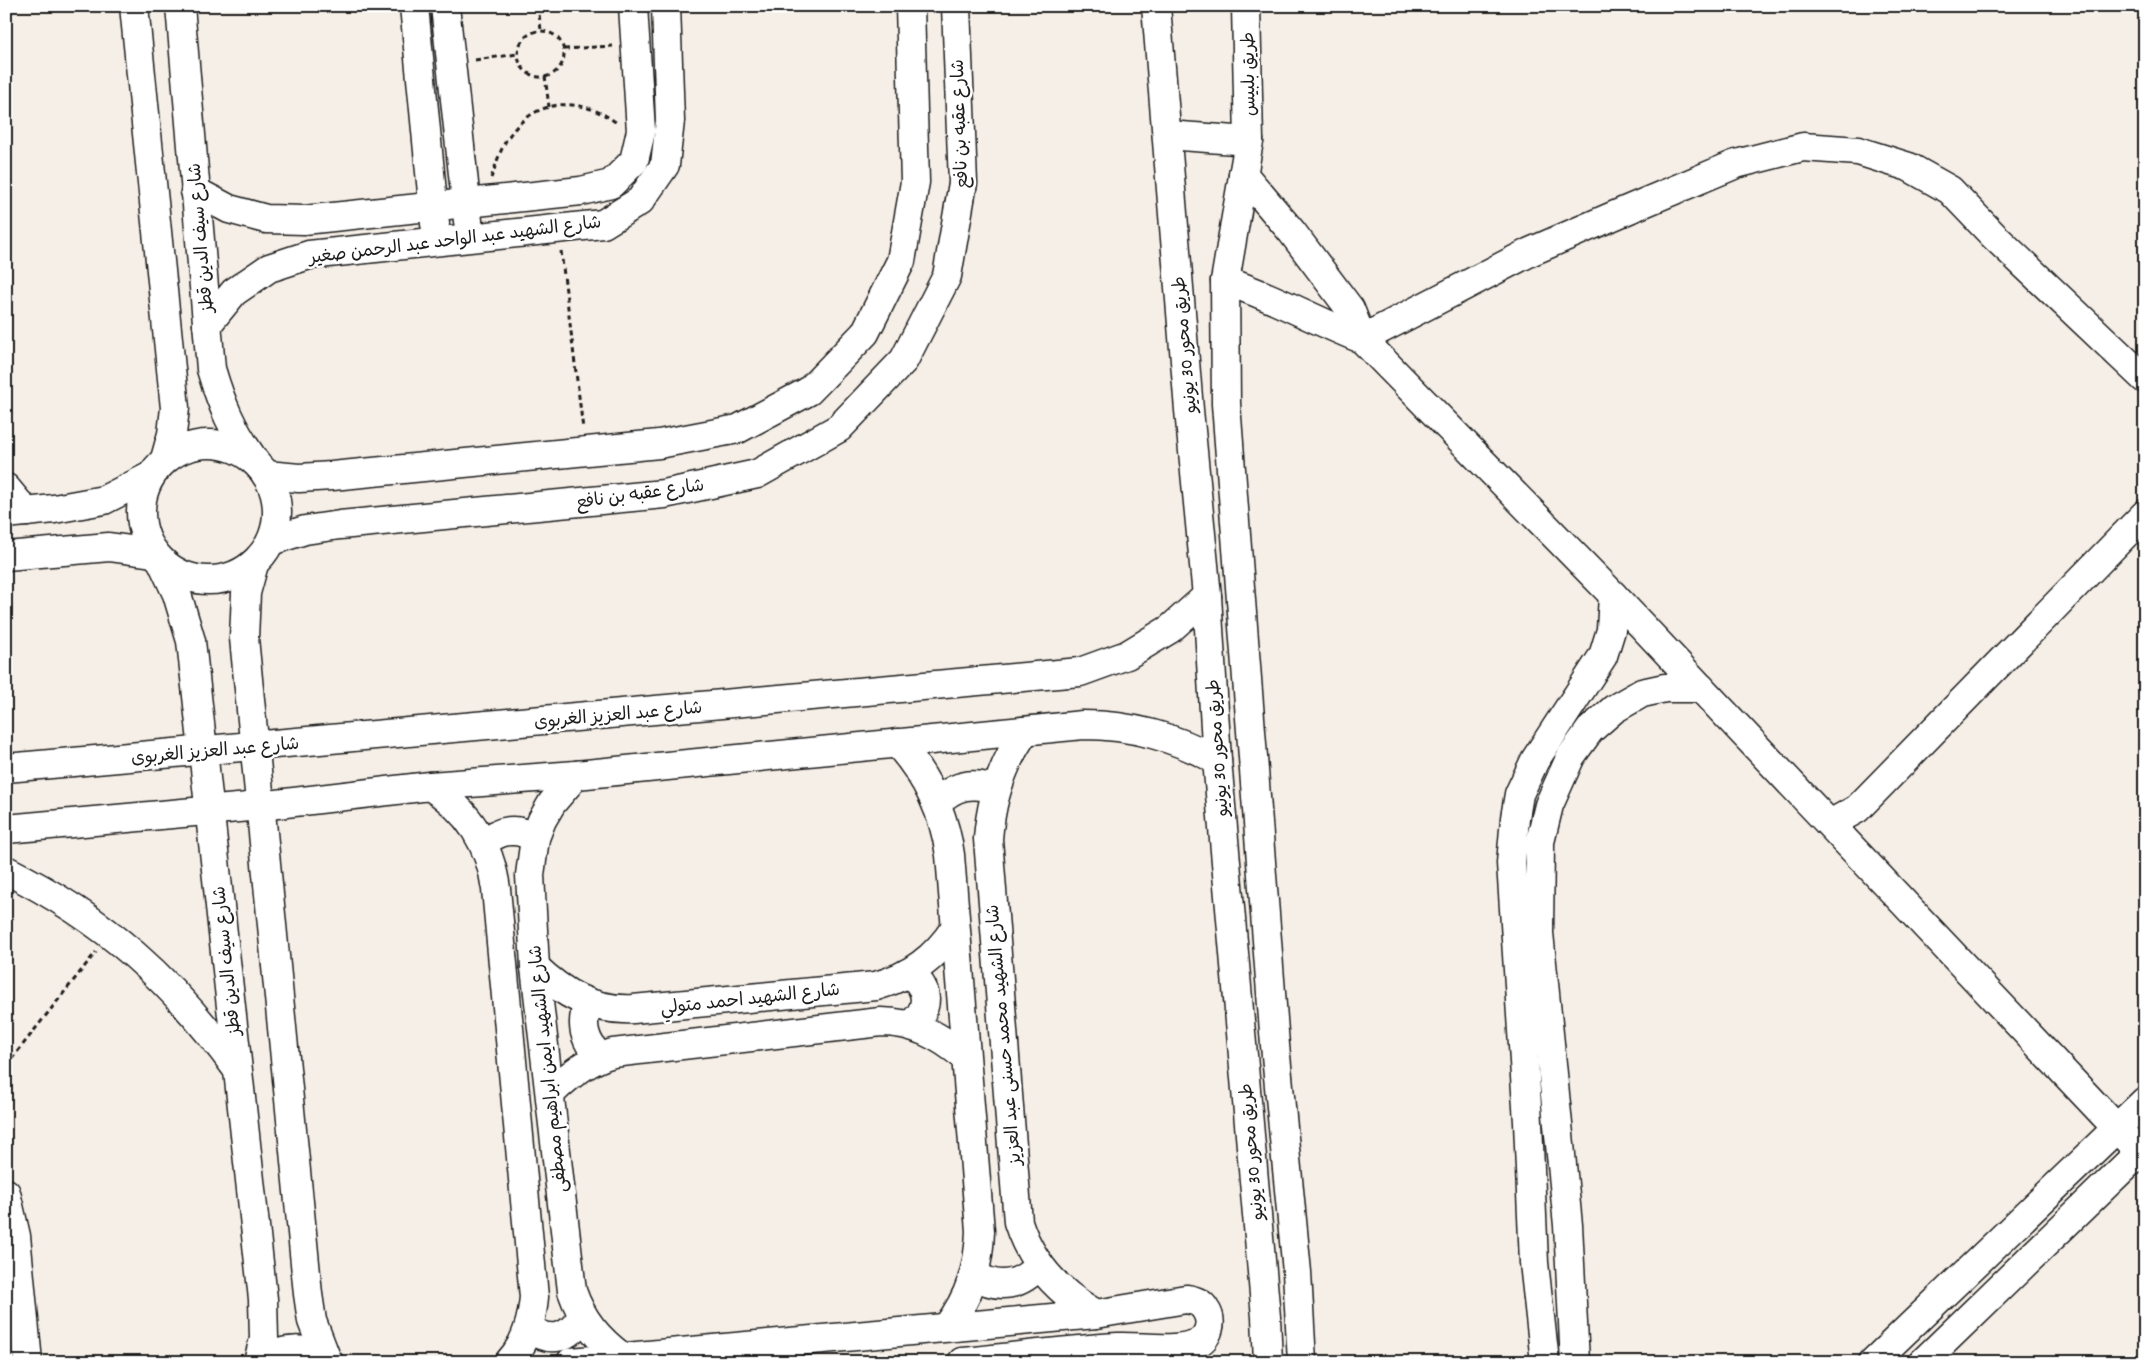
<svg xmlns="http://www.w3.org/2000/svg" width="2151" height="1368" font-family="Dekko,'Playpen Sans Arabic',sans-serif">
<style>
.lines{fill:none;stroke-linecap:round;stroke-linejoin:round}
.minor-casing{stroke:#1c1c1c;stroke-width:31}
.path{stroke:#1c1c1c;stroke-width:3;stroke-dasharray:5 4;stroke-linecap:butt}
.minor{stroke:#fff;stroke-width:28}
.labels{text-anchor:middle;stroke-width:5;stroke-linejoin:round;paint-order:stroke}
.street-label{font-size:18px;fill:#1c1c1c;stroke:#fff}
</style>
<rect width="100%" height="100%" fill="#f6efe7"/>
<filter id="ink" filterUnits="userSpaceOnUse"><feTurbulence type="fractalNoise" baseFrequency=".02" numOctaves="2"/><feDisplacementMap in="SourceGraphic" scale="10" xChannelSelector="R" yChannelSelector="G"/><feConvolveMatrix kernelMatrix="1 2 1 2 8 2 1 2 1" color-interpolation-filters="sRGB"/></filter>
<g filter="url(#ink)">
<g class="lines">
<defs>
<g id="minor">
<path d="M134,6L175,408L172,434L165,459"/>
<path d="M180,6L211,369C222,406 232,429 254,460"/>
<path d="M414,6L435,224"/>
<path d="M445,6L468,221"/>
<path d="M1156,6L1189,410L1207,596L1217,760L1266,1317L1268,1362"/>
<path d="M1246,6L1249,141L1225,281L1226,404L1275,1045L1297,1272L1302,1362"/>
<path d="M1167,135L1249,141"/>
<path d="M1243,174L1292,232L1350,309L1362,339L1613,595L2145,1158"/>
<path d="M195,191L229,209L266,219L304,220L581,191L611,184L634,161L641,131L633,6"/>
<path d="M1225,281C1273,296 1315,321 1362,339L1530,252L1627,210L1736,164L1803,147L1858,151L1909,167L1950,190L1994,236L2145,379"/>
<path d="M207,325L234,292L269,268L309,255L603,224L640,201L665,165L670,121L666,6"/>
<circle cx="209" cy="512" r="68"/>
<path d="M266,475L299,478L332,476L659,444L738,429L809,391L865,333L901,261L915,182L910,6"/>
<path d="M6,488L26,512"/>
<path d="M6,514L54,509L104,500L149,477"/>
<path d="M271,541L305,530L340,525L664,494L757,474L839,428L904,360L947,276L963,183L956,6"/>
<path d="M6,556L109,547L153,553"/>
<path d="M163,564L177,594L191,641L263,1299L264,1339L258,1362"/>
<path d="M254,564L246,593L244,638L308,1294L312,1321L327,1360"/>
<path d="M1025,731C1002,764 991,799 988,839L1018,1222C1031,1263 1059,1293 1096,1314"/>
<path d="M897,743C927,776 944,812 950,855L980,1231C979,1268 969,1298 947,1327"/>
<path d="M6,768L1080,672L1127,655L1170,629L1207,596"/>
<path d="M576,775L552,803L542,820L535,838L530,875L535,967L572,1291C582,1320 598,1339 622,1357"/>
<path d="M430,786C469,811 490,844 496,889L534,1297C532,1321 526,1344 509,1362"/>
<path d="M937,803C954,785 973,781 996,790"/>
<path d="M1830,824L1857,809L2145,514"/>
<path d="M6,829L260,806L430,786L576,775L1083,725C1132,725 1174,737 1217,760"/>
<path d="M484,843C500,829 517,827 535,838"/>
<path d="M6,870C106,920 172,980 237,1069"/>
<path d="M535,967C563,994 593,1011 633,1009L876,986C911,976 935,958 955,928"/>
<path d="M908,973C929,986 931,1009 911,1024"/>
<path d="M588,1004C580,1024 584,1041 600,1057"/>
<path d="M551,1093C569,1075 588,1060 613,1053L881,1022C914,1022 940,1036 965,1057"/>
<path d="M6,1193L16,1236L28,1362"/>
<path d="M975,1275C998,1290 1022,1286 1039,1264"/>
<path d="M529,1328C551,1344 569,1339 582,1316"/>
<path d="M260,1362C281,1347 309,1346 329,1362"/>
<path d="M571,1362L1096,1314L1186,1299C1194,1300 1201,1302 1205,1309C1214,1321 1209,1339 1195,1344C1172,1352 1142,1346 1118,1347C1066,1350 1014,1357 962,1362"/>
<path d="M1545,1362L1534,1263L1528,1122L1511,863L1515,818L1519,794L1535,760L1603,656L1611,630L1613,595"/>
<path d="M1575,1362L1568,1225L1539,933L1540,842L1549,805L1571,756L1590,730L1614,709L1642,693L1665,688H1701"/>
<path d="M1873,1362L2145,1101"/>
<path d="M1923,1362L2145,1147"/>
</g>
</defs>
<!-- minor casing -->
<use href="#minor" class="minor-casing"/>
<!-- path -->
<g class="path">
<path d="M538,6L541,30"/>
<circle cx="541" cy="54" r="23"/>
<path d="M564,49L613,46"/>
<path d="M475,60L518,54"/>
<path d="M545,76L549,107"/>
<path d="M491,178C496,165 500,150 507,139C534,98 579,95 617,123"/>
<path d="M561,251L583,429"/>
<path d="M6,1066L96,952"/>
</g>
<!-- minor -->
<use href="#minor" class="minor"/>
</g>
</g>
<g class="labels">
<!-- street labels -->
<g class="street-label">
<text transform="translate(1248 74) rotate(-91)" y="6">طريق بلبيس</text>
<text transform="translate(959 124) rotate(-92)" y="6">شارع عقبه بن نافع</text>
<text transform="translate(200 238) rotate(-95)" y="6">شارع سيف الدين قطز</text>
<text transform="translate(455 239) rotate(-7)" y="6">شارع الشهيد عبد الواحد عبد الرحمن صغير</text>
<text transform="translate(1184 345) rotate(-95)" y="6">طريق محور 30 يونيو</text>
<text transform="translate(640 493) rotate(-8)" y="6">شارع عقبه بن نافع</text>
<text transform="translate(618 714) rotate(-5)" y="6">شارع عبد العزيز الغربوى</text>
<text transform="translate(1217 748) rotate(-94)" y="6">طريق محور 30 يونيو</text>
<text transform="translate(215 750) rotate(-5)" y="6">شارع عبد العزيز الغربوى</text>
<text transform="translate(226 961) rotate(-96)" y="6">شارع سيف الدين قطز</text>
<text transform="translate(750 998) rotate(-6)" y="6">شارع الشهيد احمد متولي</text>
<text transform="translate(1003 1035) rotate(-95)" y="6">شارع الشهيد محمد حسنى عبد العزيز</text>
<text transform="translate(547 1069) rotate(-96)" y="6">شارع الشهيد ايمن ابراهيم مصطفى</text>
<text transform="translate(1251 1152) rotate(-95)" y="6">طريق محور 30 يونيو</text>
</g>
</g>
<!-- margin -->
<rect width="2151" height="1368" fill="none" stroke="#fff" stroke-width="25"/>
<rect x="12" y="12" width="2126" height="1343" fill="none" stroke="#1c1c1c" stroke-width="2" filter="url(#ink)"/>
</svg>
